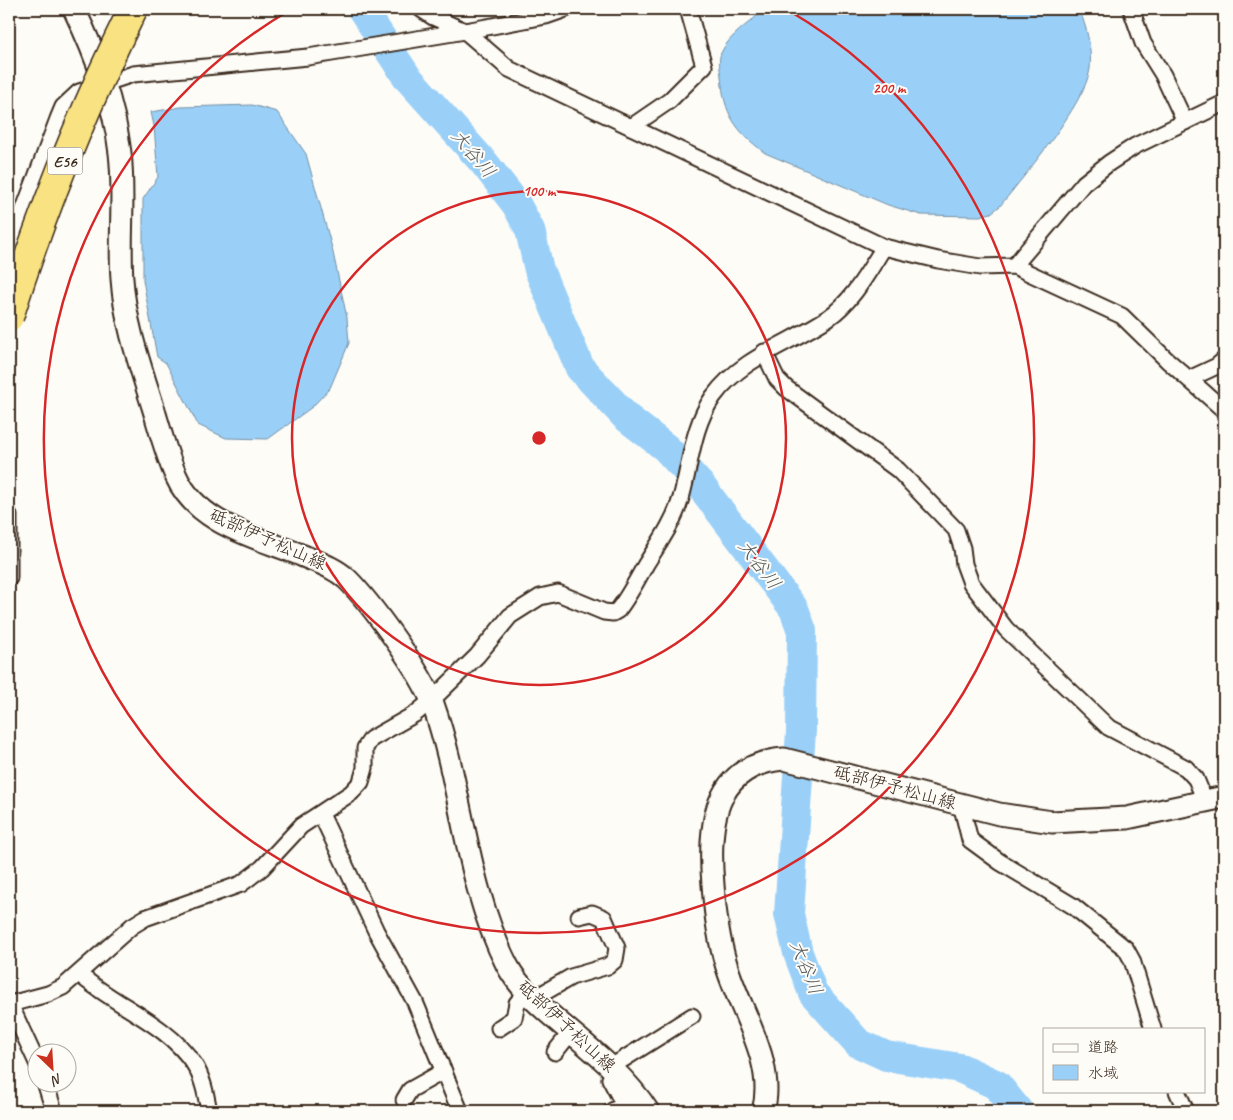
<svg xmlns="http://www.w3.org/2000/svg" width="1233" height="1120" font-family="Caveat,'Klee One',sans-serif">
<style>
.water{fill:#9ad0f8;stroke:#748ea1}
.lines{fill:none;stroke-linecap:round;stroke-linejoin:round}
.river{stroke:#9ad0f8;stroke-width:30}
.street-casing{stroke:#3b2a1e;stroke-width:19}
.secondary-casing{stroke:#3b2a1e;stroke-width:25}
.street{stroke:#fdfcf7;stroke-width:15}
.secondary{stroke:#fdfcf7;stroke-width:21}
.highway-bridge-casing{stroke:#3b2a1e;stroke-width:31;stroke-linecap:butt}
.highway-bridge{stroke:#f8e281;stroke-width:28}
.ring{fill:none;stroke:#d62828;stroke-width:2.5}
.labels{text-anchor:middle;stroke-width:4;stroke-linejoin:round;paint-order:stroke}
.shield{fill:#fdfcf7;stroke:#75695f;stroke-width:1}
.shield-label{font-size:16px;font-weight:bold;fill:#3b2a1e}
.street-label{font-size:18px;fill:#3b2a1e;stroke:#fdfcf7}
.water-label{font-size:19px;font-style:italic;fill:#585c5f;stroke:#fdfcf7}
.centre{fill:#d62828;stroke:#fdfcf7;stroke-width:2.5}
.ring-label{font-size:15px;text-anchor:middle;font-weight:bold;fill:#d62828;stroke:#fdfcf7;stroke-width:4;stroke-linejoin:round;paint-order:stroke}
</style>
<rect width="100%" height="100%" fill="#fdfcf7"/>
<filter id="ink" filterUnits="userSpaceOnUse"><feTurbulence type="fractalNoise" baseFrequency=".02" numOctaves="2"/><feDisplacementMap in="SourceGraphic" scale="10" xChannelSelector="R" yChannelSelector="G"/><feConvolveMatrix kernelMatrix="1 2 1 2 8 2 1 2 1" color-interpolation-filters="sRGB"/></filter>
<g filter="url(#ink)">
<!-- water -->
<g class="water">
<path d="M765,9H1079C1087,28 1092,48 1090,69C1085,104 1024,176 1000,206L991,213L980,216L921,215L888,205L765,153C735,130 724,115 721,76C720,69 718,60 721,53C729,35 751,22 765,9Z"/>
<path d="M252,105L277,112L306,154L332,248L347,318L349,343L330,388L312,407L268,439L226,438L198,425L166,363L157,357L143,280V199L158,177L154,126L151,112L181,107Z"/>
</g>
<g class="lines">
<!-- river -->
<path class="river" d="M362,9L407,77L485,164L516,204L530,230L539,270L580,368L626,417L666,448L701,486L794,609L802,631L801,731L789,914L798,953L813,993L858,1043L886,1056L960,1068L997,1085L1018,1111"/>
<defs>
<g id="street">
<path d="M421,9L433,17L465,31L509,69L884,247L938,260L980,267L1014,266L1122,316L1167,360L1224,410"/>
<path d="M1131,9L1143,43L1163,75L1185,122"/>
<path d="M631,127L669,101L704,66L688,9"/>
<path d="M9,262L10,246L58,119L63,107L79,92L133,74L308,57L465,31L546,16L566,9"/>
<path d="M1014,266L1084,183L1109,163L1135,146L1224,103"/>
<path d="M764,352L777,379L786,388L898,470L956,530L962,548L964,564L971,583L1006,629L1108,727L1186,768L1196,779L1205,801"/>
<path d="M1189,379L1217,366L1224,360"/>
<path d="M9,515V578"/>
<path d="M961,804L970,840L1000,862L1073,906L1126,949L1132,960L1153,1029"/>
<path d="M321,814L376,931L415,1002L460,1111"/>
<path d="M79,974C115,1006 167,1023 194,1064C203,1078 206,1095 209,1111"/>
<path d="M533,999L571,977L608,966L615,960L617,948L604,918L592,913L579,916"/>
<path d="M9,1002L38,1065"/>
<path d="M10,1004L48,994L63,987L132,926L145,918L241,884L262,868L301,826L351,793L361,782L365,768V748L371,739L415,714L432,700L477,656L510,616L540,597L558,593L604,612L613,613L618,610C629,596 637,580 646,564C659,543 674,522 681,498C691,463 692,427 713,397C742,357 789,344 828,318C853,301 868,272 884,247"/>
<path d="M499,1028L514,1018L517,1003L527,992"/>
<path d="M555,1052L571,1032"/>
<path d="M611,1067L692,1016"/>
<path d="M45,1082L54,1111"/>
<path d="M1177,1091L1186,1111"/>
<path d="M404,1100L410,1090L444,1071"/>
<path d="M612,1111L624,1105L610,1079L617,1072"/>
</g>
<g id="secondary">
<path d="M74,9C96,55 114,102 120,153C125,195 119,237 122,279C125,323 140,365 153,407C160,430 166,454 176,476C197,524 256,537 301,555C317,562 334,567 347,579C371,603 422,673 433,704C463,789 465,883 507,965C519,988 540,1006 560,1023C592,1050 625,1076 648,1111"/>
<path d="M763,1111C777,1063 739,1010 726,964C718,938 715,912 713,885C708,827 712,765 784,759L999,814L1052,822L1127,818L1224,797"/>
</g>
</defs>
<!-- street casing -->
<use href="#street" class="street-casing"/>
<!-- secondary casing -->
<use href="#secondary" class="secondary-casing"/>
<!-- street -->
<use href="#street" class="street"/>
<!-- secondary -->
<use href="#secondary" class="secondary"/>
<defs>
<path id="highway-bridge" d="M9,317C42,211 84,108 133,9"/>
</defs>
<!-- highway-bridge casing -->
<use href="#highway-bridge" class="highway-bridge-casing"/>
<!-- highway-bridge -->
<use href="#highway-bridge" class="highway-bridge"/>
</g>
</g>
<!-- distance rings -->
<g class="ring">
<circle cx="539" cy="438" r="247"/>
<path d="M786 9A495 495 0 1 1 292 9"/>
</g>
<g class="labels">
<!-- shield labels -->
<rect class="shield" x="47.5" y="147.5" width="35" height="27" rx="4"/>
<g class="shield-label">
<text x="65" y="167">E56</text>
</g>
<!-- street labels -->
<g class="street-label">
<text transform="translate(268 539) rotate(24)" y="6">砥部伊予松山線</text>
<text transform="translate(895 787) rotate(15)" y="6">砥部伊予松山線</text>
<text transform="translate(567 1026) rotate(43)" y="6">砥部伊予松山線</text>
</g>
<!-- water labels -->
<g class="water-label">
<text transform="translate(474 153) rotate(50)" y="7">大谷川</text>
<text transform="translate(760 564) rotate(53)" y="7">大谷川</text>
<text transform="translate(807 967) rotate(68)" y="7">大谷川</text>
</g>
</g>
<circle cx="539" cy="438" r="8" class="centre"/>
<g class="ring-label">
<text x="889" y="93">200 m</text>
<text x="539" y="196">100 m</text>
</g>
<!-- margin -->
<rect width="1233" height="1120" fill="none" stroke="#fdfcf7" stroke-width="30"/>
<rect x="15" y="15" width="1203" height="1090" fill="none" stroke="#3b2a1e" stroke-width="2" filter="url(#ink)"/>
<!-- legend -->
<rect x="1043" y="1028" width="162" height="65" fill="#fdfcf7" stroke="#afa8a0"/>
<rect x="1053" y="1044" width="25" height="8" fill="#fdfcf7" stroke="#afa8a0"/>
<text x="1088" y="1052" font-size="15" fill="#3b2a1e">道路</text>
<rect x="1053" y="1065" width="25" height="15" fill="#9ad0f8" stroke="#afa8a0"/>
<text x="1088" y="1078" font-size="15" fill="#3b2a1e">水域</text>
<!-- north arrow -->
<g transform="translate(52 1068) rotate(155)"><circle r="24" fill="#fdfcf7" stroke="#afa8a0"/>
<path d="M0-4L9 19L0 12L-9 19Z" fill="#c8321e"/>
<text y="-8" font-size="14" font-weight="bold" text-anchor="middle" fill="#3b2a1e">N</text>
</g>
</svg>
